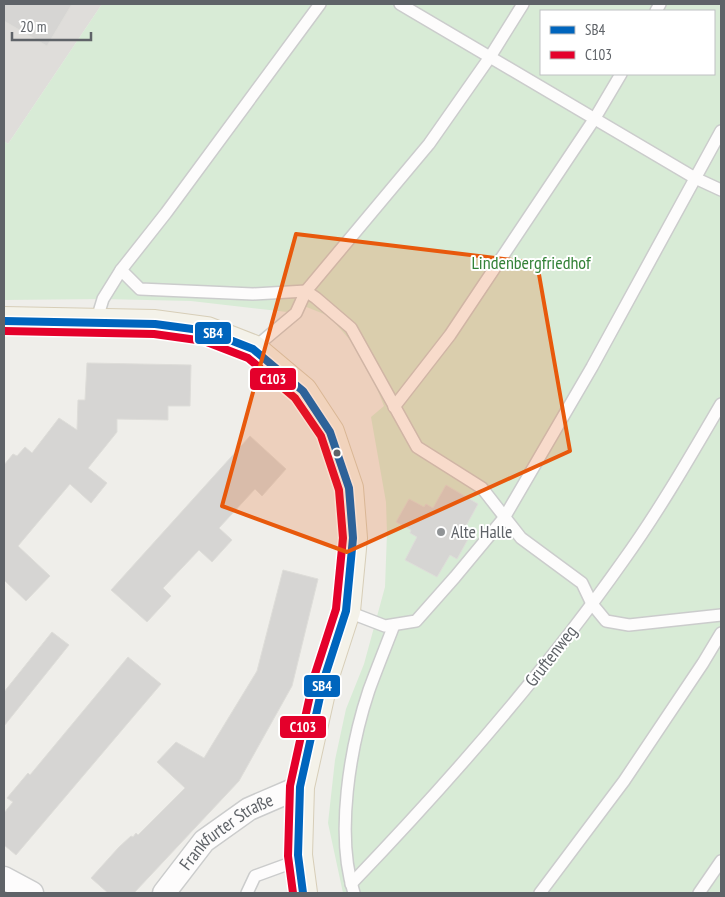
<svg xmlns="http://www.w3.org/2000/svg" width="725" height="897" font-family="'PT Sans Narrow',sans-serif">
<style>
.industrial{fill:#dfddda}
.green{fill:#d8ebd6;fill-rule:evenodd}
.building{fill:#d6d5d3;stroke:#deddd9}
.lines{fill:none;stroke-linecap:round;stroke-linejoin:round}
.service-casing{stroke:#cbcccc;stroke-width:14}
.minor-casing{stroke:#cbcccc;stroke-width:25}
.primary-casing{stroke:#d7ceb8;stroke-width:30}
.service{stroke:#fdfcfc;stroke-width:11}
.minor{stroke:#fdfcfc;stroke-width:22}
.primary{stroke:#f4f2e9;stroke-width:28}
.bus-1-casing{stroke:#fff;stroke-width:11}
.bus-2-casing{stroke:#fff;stroke-width:11}
.bus-1{stroke:#0065bd;stroke-width:8}
.bus-2{stroke:#e4002b;stroke-width:8}
.marked{fill:#e8590c;fill-opacity:0.2;stroke:#e8590c;stroke-width:4;stroke-linejoin:round}
.bus-dot{fill:#5f6368;stroke:#fff;stroke-width:2}
.poi-dot{fill:#919496;stroke:#fff;stroke-width:2}
.labels{text-anchor:middle;stroke-width:4;stroke-linejoin:round;paint-order:stroke}
.park-label{font-size:18px;fill:#348238;stroke:#fff}
.poi-label{font-size:18px;fill:#5f6368;stroke:#fff;text-anchor:start}
.street-label{font-size:18px;fill:#5f6368;stroke:#fff}
.line-badge{stroke:#fff;stroke-width:2}
.badge-label{font-size:14px;text-anchor:middle;font-weight:bold;fill:#fff}
</style>
<rect width="100%" height="100%" fill="#efeeea"/>
<!-- industrial -->
<path class="industrial" d="M4,4H102L8,144L4,141Z"/>
<!-- green -->
<path class="green" d="M102,4H721V893H343L328,823L335,760L346,709L364,664L385,587L387,533L386,502L371,417L384,406L364,356L329,316L304,306L296,313L191,301L103,299L4,300V141L8,144ZM541,11H714V74H541Z"/>
<!-- building -->
<g class="building">
<path d="M4,4H72L47,46L4,21Z"/>
<path d="M87,363L191,365L190,406H168V420L117,419V432L88,468L107,483L91,503L70,484L18,546L50,576L26,601L4,580V465L13,454L17,456L25,447L32,453L59,418L77,430L78,400H85Z"/>
<path d="M250,436L286,469L262,496L255,489L219,528L232,540L212,562L199,550L163,588L171,596L147,622L111,590Z"/>
<path d="M446,485L478,504L466,526L473,530L457,559L450,555L437,577L405,560L417,537L410,533L411,530L396,522L409,499L424,507L426,504L433,508Z"/>
<path d="M283,570L318,579L292,686L239,781L134,893H108L91,878L119,847L131,836L133,837L136,833L138,835L185,788L157,762L176,742L204,758L257,671Z"/>
<path d="M52,632L69,645L4,726V692Z"/>
<path d="M128,657L161,684L16,855L4,845V813L13,802L7,798L28,773L30,775Z"/>
</g>
<g class="lines">
<defs>
<g id="service">
<path d="M400,4L695,178L721,190"/>
<path d="M656,11L660,4"/>
<path d="M121,270L140,289L253,294L306,291L316,298L351,328L417,447L482,488L521,538L582,583L592,604L606,621L629,625L721,615"/>
<path d="M96,322L103,299L121,270L166,213L320,4"/>
<path d="M253,349L296,313L306,291L429,144L490,57L523,4"/>
<path d="M394,407L450,335L595,118L621,74"/>
<path d="M346,611L385,626L416,621L455,577L504,518L592,367L721,131"/>
<path d="M351,884C448,783 542,676 623,561C659,511 690,457 721,404"/>
<path d="M247,893L255,876L288,864L297,856"/>
<path d="M354,893C335,835 350,747 369,690C377,668 386,646 394,625"/>
<path d="M540,893L624,781L703,663L721,633"/>
<path d="M699,893L721,861"/>
</g>
<g id="minor">
<path d="M4,878L32,893"/>
<path id="s1" d="M164,893L204,841L249,809L300,787"/>
</g>
<path id="primary" d="M4,321L155,324L207,331L253,349L303,391L330,432L349,488L353,538L346,611L324,679L300,787L298,855L303,893"/>
</defs>
<!-- service casing -->
<use href="#service" class="service-casing"/>
<!-- minor casing -->
<use href="#minor" class="minor-casing"/>
<!-- primary casing -->
<use href="#primary" class="primary-casing"/>
<!-- service -->
<use href="#service" class="service"/>
<!-- minor -->
<use href="#minor" class="minor"/>
<!-- primary -->
<use href="#primary" class="primary"/>
<defs>
<path id="bus-1" d="M4,321L155,324L207,331L253,349L303,391L330,432L349,488L353,538L346,611L324,679L300,787L298,855L303,893"/>
<path id="bus-2" d="M4,331L154,334L204,341L248,358L295,398L321,436L339,490L343,538L336,609L314,677L290,786L288,856L293,893"/>
</defs>
<!-- bus-1 casing -->
<use href="#bus-1" class="bus-1-casing"/>
<!-- bus-2 casing -->
<use href="#bus-2" class="bus-2-casing"/>
<!-- bus-1 -->
<use href="#bus-1" class="bus-1"/>
<!-- bus-2 -->
<use href="#bus-2" class="bus-2"/>
</g>
<!-- marked area -->
<path class="marked" d="M296,234L537,263L570,451L347,552L222,506Z"/>
<!-- markers -->
<circle class="bus-dot" cx="337" cy="453" r="4.5"/>
<circle class="poi-dot" cx="441" cy="532" r="5"/>
<g class="labels">
<!-- park labels -->
<g class="park-label">
<text x="531" y="269">Lindenbergfriedhof</text>
</g>
<!-- poi labels -->
<g class="poi-label">
<text x="451" y="538">Alte Halle</text>
</g>
<!-- street labels -->
<g class="street-label">
<text transform="translate(551 656) rotate(-52)" y="6">Gruftenweg</text>
<text dy="6" stroke="none"><textPath href="#s1" startOffset="89">Frankfurter Straße</textPath></text>
</g>
</g>
<g class="line-badge">
<rect x="194" y="321" width="38" height="24" rx="5" fill="#0065bd"/>
<rect x="249" y="367" width="48" height="24" rx="5" fill="#e4002b"/>
<rect x="303" y="674" width="38" height="24" rx="5" fill="#0065bd"/>
<rect x="279" y="715" width="48" height="24" rx="5" fill="#e4002b"/>
</g>
<g class="badge-label">
<text x="213" y="338">SB4</text>
<text x="273" y="384">C103</text>
<text x="322" y="691">SB4</text>
<text x="303" y="732">C103</text>
</g>
<!-- border -->
<rect width="725" height="897" fill="none" stroke="#5f6368" stroke-width="10"/>
<!-- legend -->
<rect x="540" y="10" width="175" height="65" fill="#ffffff" stroke="#bfc1c3"/>
<rect x="550" y="26" width="25" height="8" fill="#0065bd" stroke="#bfc1c3"/>
<text x="585" y="35" font-size="15" fill="#5f6368">SB4</text>
<rect x="550" y="51" width="25" height="8" fill="#e4002b" stroke="#bfc1c3"/>
<text x="585" y="60" font-size="15" fill="#5f6368">C103</text>
<!-- scale -->
<path d="M12 32v8h79v-8" fill="none" stroke="#5f6368" stroke-width="2.5"/>
<text x="20" y="32" font-size="15" fill="#5f6368" stroke="#ffffff" stroke-width="4" paint-order="stroke">20 m</text>
</svg>
